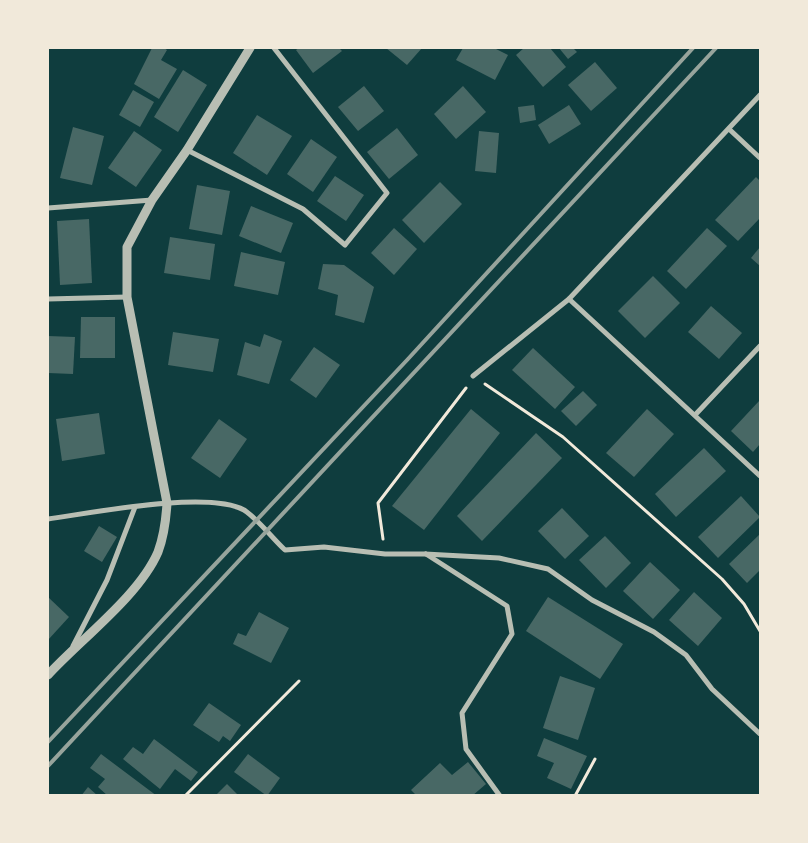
<svg xmlns="http://www.w3.org/2000/svg" width="808" height="843" font-family="Roboto,sans-serif">
<style>
.building{fill:#486865}
.lines{fill:none;stroke-linecap:round;stroke-linejoin:round}
.path{stroke:#f1e9da;stroke-width:3}
.minor{stroke:#b8beb3;stroke-width:5}
.tertiary{stroke:#b8beb3;stroke-width:9}
.rail{stroke:#97a49c;stroke-width:4}
</style>
<rect width="100%" height="100%" fill="#0f3d3e"/>
<!-- building -->
<g class="building">
<path d="M152,48H164L167,50L161,60L177,69L159,99L134,84Z"/>
<path d="M299,48H339L342,51L313,73L296,50Z"/>
<path d="M386,48H422L407,65Z"/>
<path d="M463,48H494L508,55L495,80L456,60Z"/>
<path d="M524,48H550L566,67L543,87L516,55Z"/>
<path d="M559,48H573L577,52L568,59Z"/>
<path d="M595,62L617,88L591,111L568,85Z"/>
<path d="M183,70L207,85L178,132L154,117Z"/>
<path d="M364,86L384,111L358,131L338,107Z"/>
<path d="M463,86L486,112L456,139L434,114Z"/>
<path d="M133,90L154,102L140,127L119,115Z"/>
<path d="M534,105L536,120L520,123L518,107Z"/>
<path d="M569,105L581,124L549,144L538,125Z"/>
<path d="M257,115L292,136L267,175L233,153Z"/>
<path d="M73,127L104,136L92,185L60,178Z"/>
<path d="M397,128L418,155L389,179L367,152Z"/>
<path d="M134,131L162,150L136,187L108,168Z"/>
<path d="M479,131L499,133L496,173L475,171Z"/>
<path d="M311,139L337,157L313,192L287,174Z"/>
<path d="M335,176L364,195L346,221L317,201Z"/>
<path d="M756,177L760,181V218L738,241L715,220Z"/>
<path d="M440,182L462,204L424,243L402,220Z"/>
<path d="M197,185L230,191L222,235L189,229Z"/>
<path d="M251,206L293,223L281,253L239,236Z"/>
<path d="M89,219L92,283L60,285L57,221Z"/>
<path d="M394,228L417,249L394,275L371,253Z"/>
<path d="M707,228L727,246L686,289L667,271Z"/>
<path d="M170,237L215,244L210,280L164,273Z"/>
<path d="M760,247V266L751,258Z"/>
<path d="M241,252L285,262L278,295L234,286Z"/>
<path d="M323,264L344,265L374,287L364,323L335,315L338,295L318,289Z"/>
<path d="M653,276L680,303L645,338L618,311Z"/>
<path d="M711,306L742,333L719,359L688,332Z"/>
<path d="M81,317H115V358H80Z"/>
<path d="M173,332L219,339L213,372L168,365Z"/>
<path d="M264,334L282,341L269,384L237,375L245,342L260,347Z"/>
<path d="M48,336L75,337L73,374L48,373Z"/>
<path d="M314,347L340,365L316,398L290,380Z"/>
<path d="M533,348L575,387L555,409L512,370Z"/>
<path d="M583,391L597,405L576,426L561,411Z"/>
<path d="M760,400V444L753,452L731,431Z"/>
<path d="M471,409L500,433L424,530L392,506Z"/>
<path d="M647,409L674,434L634,477L606,453Z"/>
<path d="M99,413L105,454L62,461L56,419Z"/>
<path d="M219,419L247,439L220,478L191,458Z"/>
<path d="M536,433L562,458L482,541L457,516Z"/>
<path d="M704,448L726,471L676,517L655,494Z"/>
<path d="M741,496L760,517L718,558L698,537Z"/>
<path d="M562,508L589,536L565,559L538,531Z"/>
<path d="M99,526L117,537L102,562L84,551Z"/>
<path d="M760,534V570L747,583L729,564Z"/>
<path d="M605,536L631,563L606,588L579,560Z"/>
<path d="M650,562L680,590L653,619L623,591Z"/>
<path d="M694,592L722,618L698,646L669,620Z"/>
<path d="M48,597L69,617L48,640Z"/>
<path d="M548,597L623,644L600,679L526,631Z"/>
<path d="M259,612L289,628L271,663L233,644L238,633L246,636Z"/>
<path d="M560,676L595,688L578,740L543,728Z"/>
<path d="M209,703L241,725L230,741L223,736L219,742L193,725Z"/>
<path d="M544,738L587,756L571,789L547,778L554,763L537,756Z"/>
<path d="M154,739L198,772L191,781L175,769L160,789L123,759L133,747L143,754Z"/>
<path d="M101,754L157,796H108L98,787L105,779L90,768Z"/>
<path d="M248,754L280,778L267,796L234,772Z"/>
<path d="M468,762L486,784L472,796H417L411,790L440,763L452,775Z"/>
<path d="M227,784L239,796H215Z"/>
<path d="M88,787L98,796H81Z"/>
</g>
<g class="lines">
<!-- path -->
<g class="path">
<path d="M485,384L563,437L722,579L744,604L760,631"/>
<path d="M383,539L378,503L466,388"/>
<path d="M185,796L299,681"/>
<path d="M575,796L595,759"/>
</g>
<!-- minor -->
<g class="minor">
<path d="M729,129L760,158"/>
<path d="M187,150L303,209L345,245L387,193L274,48"/>
<path d="M48,208L152,200"/>
<path d="M48,299L127,297"/>
<path d="M569,299L760,476"/>
<path d="M473,376L569,299L760,95"/>
<path d="M695,415L760,346"/>
<path d="M48,519C91,513 208,490 244,510C257,518 273,539 285,550L324,547L385,554H425L499,558L548,569L592,600L654,632L686,655L712,689L760,734"/>
<path d="M426,554L507,606L512,634L462,713L466,749L500,796"/>
<path d="M73,646L107,580L135,507"/>
</g>
<!-- tertiary -->
<path class="tertiary" d="M48,675C81,639 139,596 158,552C164,536 166,520 167,503L127,297V247L152,200L187,150L250,48"/>
<!-- rail -->
<g class="rail">
<path d="M48,742L408,359L693,48"/>
<path d="M48,766L716,48"/>
</g>
</g>
<!-- border -->
<rect width="808" height="843" fill="none" stroke="#f1e9da" stroke-width="98"/>
</svg>
